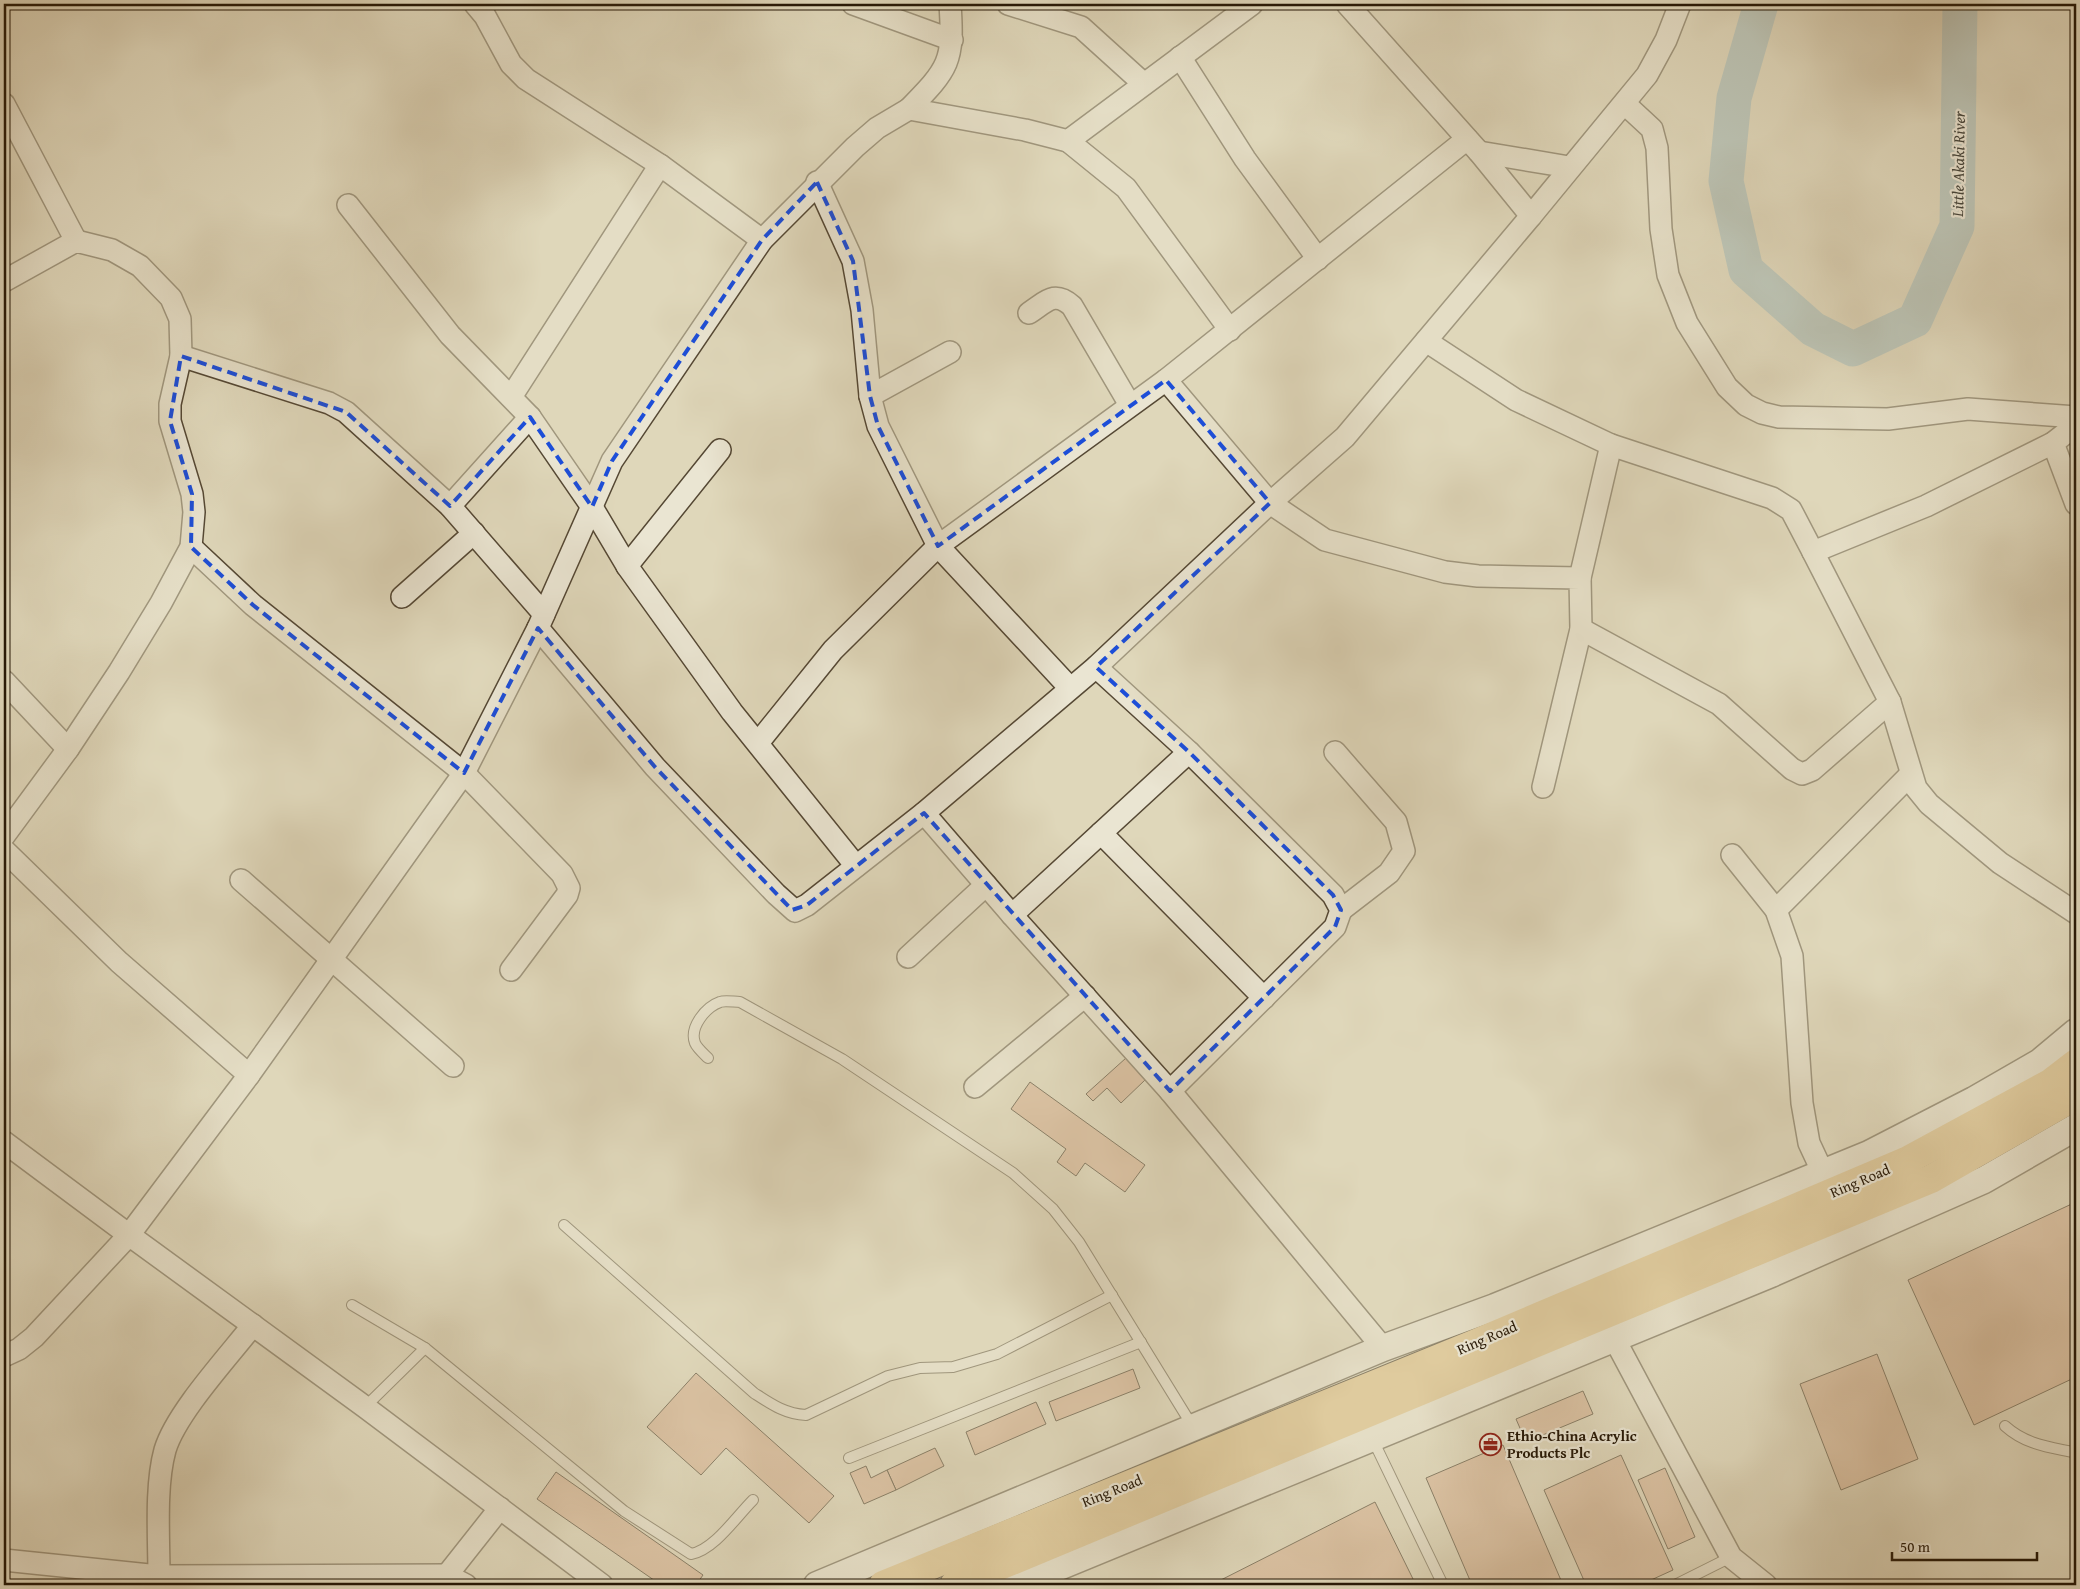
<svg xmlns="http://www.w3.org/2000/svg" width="2080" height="1589" font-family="'Gentium Book Plus',serif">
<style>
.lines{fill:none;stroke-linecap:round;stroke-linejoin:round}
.river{stroke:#99b6bb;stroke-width:35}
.building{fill:#daae8d;stroke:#271907}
.service-casing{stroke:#554834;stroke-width:12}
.minor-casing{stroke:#554834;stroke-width:24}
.tertiary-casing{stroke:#554834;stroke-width:29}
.trunk-casing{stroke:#271907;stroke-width:30}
.service{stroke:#eae5d2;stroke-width:10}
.minor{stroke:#eae5d2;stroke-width:21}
.tertiary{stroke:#eae5d2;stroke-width:26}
.trunk{stroke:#e0bc7d;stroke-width:28}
.marked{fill:none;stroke:#1d4ed8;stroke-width:4;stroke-dasharray:10 6;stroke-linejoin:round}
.labels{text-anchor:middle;stroke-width:4.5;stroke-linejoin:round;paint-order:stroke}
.street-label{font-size:15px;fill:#271907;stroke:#eae5d2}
.poi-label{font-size:15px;font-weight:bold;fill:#271907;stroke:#eae5d2;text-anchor:start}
.water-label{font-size:16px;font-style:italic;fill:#49483d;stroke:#eae5d2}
</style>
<rect width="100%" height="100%" fill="#dfd7ba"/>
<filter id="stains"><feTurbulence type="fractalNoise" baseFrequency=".004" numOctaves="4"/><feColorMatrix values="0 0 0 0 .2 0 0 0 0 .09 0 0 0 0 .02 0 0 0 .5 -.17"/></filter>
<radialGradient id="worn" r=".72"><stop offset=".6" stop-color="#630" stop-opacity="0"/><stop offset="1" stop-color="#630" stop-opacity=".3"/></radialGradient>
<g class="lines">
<!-- river -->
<path class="river" d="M1761,4L1734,98L1726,181L1746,270L1813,329L1853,349L1915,320L1957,226L1960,4"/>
</g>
<!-- building -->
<g class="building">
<path d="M1126,1058L1145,1080L1121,1103L1107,1088L1093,1101L1086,1094Z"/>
<path d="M1030,1082L1145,1165L1125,1192L1085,1163L1076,1176L1057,1162L1066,1149L1011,1109Z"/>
<path d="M2076,1202V1377L1974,1425L1908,1280Z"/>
<path d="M1877,1354L1918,1459L1841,1490L1800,1384Z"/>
<path d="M1133,1369L1140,1388L1056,1421L1049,1402Z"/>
<path d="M696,1373L834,1496L809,1523L726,1448L701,1475L647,1427Z"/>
<path d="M1583,1391L1593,1414L1526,1442L1516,1419Z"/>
<path d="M1036,1402L1046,1424L975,1455L966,1432Z"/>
<path d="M1503,1445L1563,1585H1472L1426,1478Z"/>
<path d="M935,1448L944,1466L896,1490L887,1470Z"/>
<path d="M1621,1455L1673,1570L1640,1585H1586L1544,1490Z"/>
<path d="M866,1466L871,1478L887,1470L896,1490L864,1504L850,1473Z"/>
<path d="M1665,1468L1695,1537L1668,1549L1638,1480Z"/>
<path d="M556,1472L703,1575L696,1585H661L537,1499Z"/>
<path d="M1375,1502L1415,1583L1411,1585H1211Z"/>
</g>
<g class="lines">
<defs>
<g id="service">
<path d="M708,1058C704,1054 697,1048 695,1043C689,1027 706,1007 720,1002C725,1000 734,1002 740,1002L842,1059L1013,1173L1053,1209L1079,1242L1193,1427"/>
<path d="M564,1225L754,1393C771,1404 785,1414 806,1415L888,1376L920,1368L953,1367L997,1354L1112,1295"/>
<path d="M352,1305L425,1348L624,1511L691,1554C714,1550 736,1517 753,1500"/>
<path d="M365,1407L425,1348"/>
<path d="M2005,1426C2026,1445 2050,1447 2076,1453"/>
<path d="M1373,1440L1443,1585"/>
<path d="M849,1458L1141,1342"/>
<path d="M1675,1585L1731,1557"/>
</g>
<g id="minor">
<path d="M475,4L485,16L511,64L526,79L660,165"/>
<path d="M853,4L952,40"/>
<path d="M1008,4L1081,27L1144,84"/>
<path d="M1180,57L1245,159L1318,259"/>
<path d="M4,104L76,241"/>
<path d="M1625,104L1652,129L1657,148L1661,229L1668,275L1687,323L1727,387L1746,405L1762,413L1779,417L1888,419L1968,409L2076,417"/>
<path d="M909,109C949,68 954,62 950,4"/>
<path d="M1068,141L1126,188L1230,330"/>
<path d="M1479,152L1569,167"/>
<path d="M817,182L853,261L862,310L870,396L878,426L938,546L1070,688"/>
<path d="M348,205L450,335L530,417L592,507L627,566L732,712L856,866"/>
<path d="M1531,216L1647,75L1666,40L1680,4"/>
<path d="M4,281L76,241L112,250L140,266L171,298L180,319L181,356L170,404V421L192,494L194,512L191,547L161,603L119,672L68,749L4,836"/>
<path d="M1029,313C1046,302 1054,290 1072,306L1130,405"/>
<path d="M1426,341L1516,400L1611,445L1772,498L1791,510L1813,552L1926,506L2053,443L2076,425"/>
<path d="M181,356L329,403L346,412L450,506L544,614"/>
<path d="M1166,380L1467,139"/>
<path d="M870,396L950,352"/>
<path d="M511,397L660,165L762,240"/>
<path d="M2053,443L2076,504"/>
<path d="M450,506L530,417"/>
<path d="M191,547L253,605L464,773L562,874L569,888L567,895L511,970"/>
<path d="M1813,552L1890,702L1916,788L1929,804L2000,863L2076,913"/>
<path d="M627,566L720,450"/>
<path d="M1580,578L1611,445"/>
<path d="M402,597L474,533"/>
<path d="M538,628L655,767L776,894L795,911L807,905L924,813L1096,667L1270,503L1325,540L1445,572L1478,576L1580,578L1581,629L1543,787"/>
<path d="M1581,629L1719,704L1792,769L1802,774L1812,770L1890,702"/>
<path d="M1096,667L1189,752L1333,895L1341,910L1335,927L1170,1091"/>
<path d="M4,681L68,749"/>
<path d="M758,743L833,650L938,546L1166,380L1270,503L1345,437L1531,216L1479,152L1347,4"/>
<path d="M1335,752L1396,822L1404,851L1389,873L1341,910"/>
<path d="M924,813L1012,915L1170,1091L1383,1348"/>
<path d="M1101,833L1264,998"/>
<path d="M4,850L119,962L249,1075"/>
<path d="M1732,855L1776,910L1792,956L1802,1103L1809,1143L1823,1173"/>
<path d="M241,880L453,1066"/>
<path d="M1776,910L1911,774"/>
<path d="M1012,915L1189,752"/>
<path d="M908,957L986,885"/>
<path d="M975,1087L1085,996"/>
<path d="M4,1142L129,1235L249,1075L464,773L538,628L612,461L762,240L855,147L877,128L909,109L1025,130L1068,141L1252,4"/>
<path d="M1615,1340L1731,1557L1766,1585"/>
<path d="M4,1356L19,1349L34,1337L129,1235L365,1407L602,1585"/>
<path d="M4,1560L159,1576L447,1575L466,1585"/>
<path d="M447,1575L500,1508"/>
<path d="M159,1576C159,1539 155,1486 165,1450C176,1413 228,1357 253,1325"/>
</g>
<g id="tertiary">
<path d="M817,1585L1383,1348L1495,1307L1869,1154L1974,1100L2040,1062L2076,1032"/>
<path d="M1015,1585L1771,1274L1984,1180L2076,1127"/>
</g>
<g id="trunk">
<path d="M883,1585L1474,1344L1906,1161L2050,1083L2076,1063"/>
<path d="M954,1585L1931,1179L2076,1096"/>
</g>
</defs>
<!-- service casing -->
<use href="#service" class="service-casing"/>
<!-- minor casing -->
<use href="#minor" class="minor-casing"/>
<!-- tertiary casing -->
<use href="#tertiary" class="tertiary-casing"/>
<!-- trunk casing -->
<use href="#trunk" class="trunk-casing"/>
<!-- service -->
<use href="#service" class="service"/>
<!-- minor -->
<use href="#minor" class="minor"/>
<!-- tertiary -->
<use href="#tertiary" class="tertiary"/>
<!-- trunk -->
<use href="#trunk" class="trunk"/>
</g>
<!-- marked area -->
<path d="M0 0H2080V1589H0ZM817,182L853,261L870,396L878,426L938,546L1166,380L1270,503L1096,667L1189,752L1333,895L1341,910L1335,927L1170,1091L924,813L807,905L792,910L655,767L538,628L464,773L253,605L191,547L192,494L170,421L181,356L346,412L450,506L530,417L592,507L612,461L762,240Z" fill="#dfd7ba" fill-opacity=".55" fill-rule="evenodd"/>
<path class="marked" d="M817,182L853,261L870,396L878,426L938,546L1166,380L1270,503L1096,667L1189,752L1333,895L1341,910L1335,927L1170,1091L924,813L807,905L792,910L655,767L538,628L464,773L253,605L191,547L192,494L170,421L181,356L346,412L450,506L530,417L592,507L612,461L762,240Z"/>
<!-- icons -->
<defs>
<symbol id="office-ring" viewBox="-11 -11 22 22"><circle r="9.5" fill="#eae5d2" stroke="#8f2418" stroke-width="1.5"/><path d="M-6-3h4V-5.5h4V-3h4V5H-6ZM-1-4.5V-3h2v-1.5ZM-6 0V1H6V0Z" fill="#8f2418"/></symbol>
</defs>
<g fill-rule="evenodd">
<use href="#office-ring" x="1478" y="1432" width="25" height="25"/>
</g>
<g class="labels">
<!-- street labels -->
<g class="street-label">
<text transform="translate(1860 1181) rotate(-23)" y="5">Ring Road</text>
<text transform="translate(1487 1338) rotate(-23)" y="5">Ring Road</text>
<text transform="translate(1112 1491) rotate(-22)" y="5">Ring Road</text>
</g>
<!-- poi labels -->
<g class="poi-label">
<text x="1507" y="1441">Ethio-China Acrylic<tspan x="1507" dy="17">Products Plc</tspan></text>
</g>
<!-- water labels -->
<g class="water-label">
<text transform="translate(1958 164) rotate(-89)" y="6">Little Akaki River</text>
</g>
</g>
<!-- margin -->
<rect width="2080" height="1589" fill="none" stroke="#dfd7ba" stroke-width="20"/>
<rect x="5" y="5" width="2070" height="1579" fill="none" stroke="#271907" stroke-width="2.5"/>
<rect x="10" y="10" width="2060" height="1569" fill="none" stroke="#271907"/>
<!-- scale -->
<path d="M1892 1552v8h145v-8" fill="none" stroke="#271907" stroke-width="2.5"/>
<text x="1900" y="1552" font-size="15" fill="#271907" stroke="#eae5d2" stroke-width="4" paint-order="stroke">50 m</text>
<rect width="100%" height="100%" filter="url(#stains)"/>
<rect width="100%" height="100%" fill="url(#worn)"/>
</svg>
